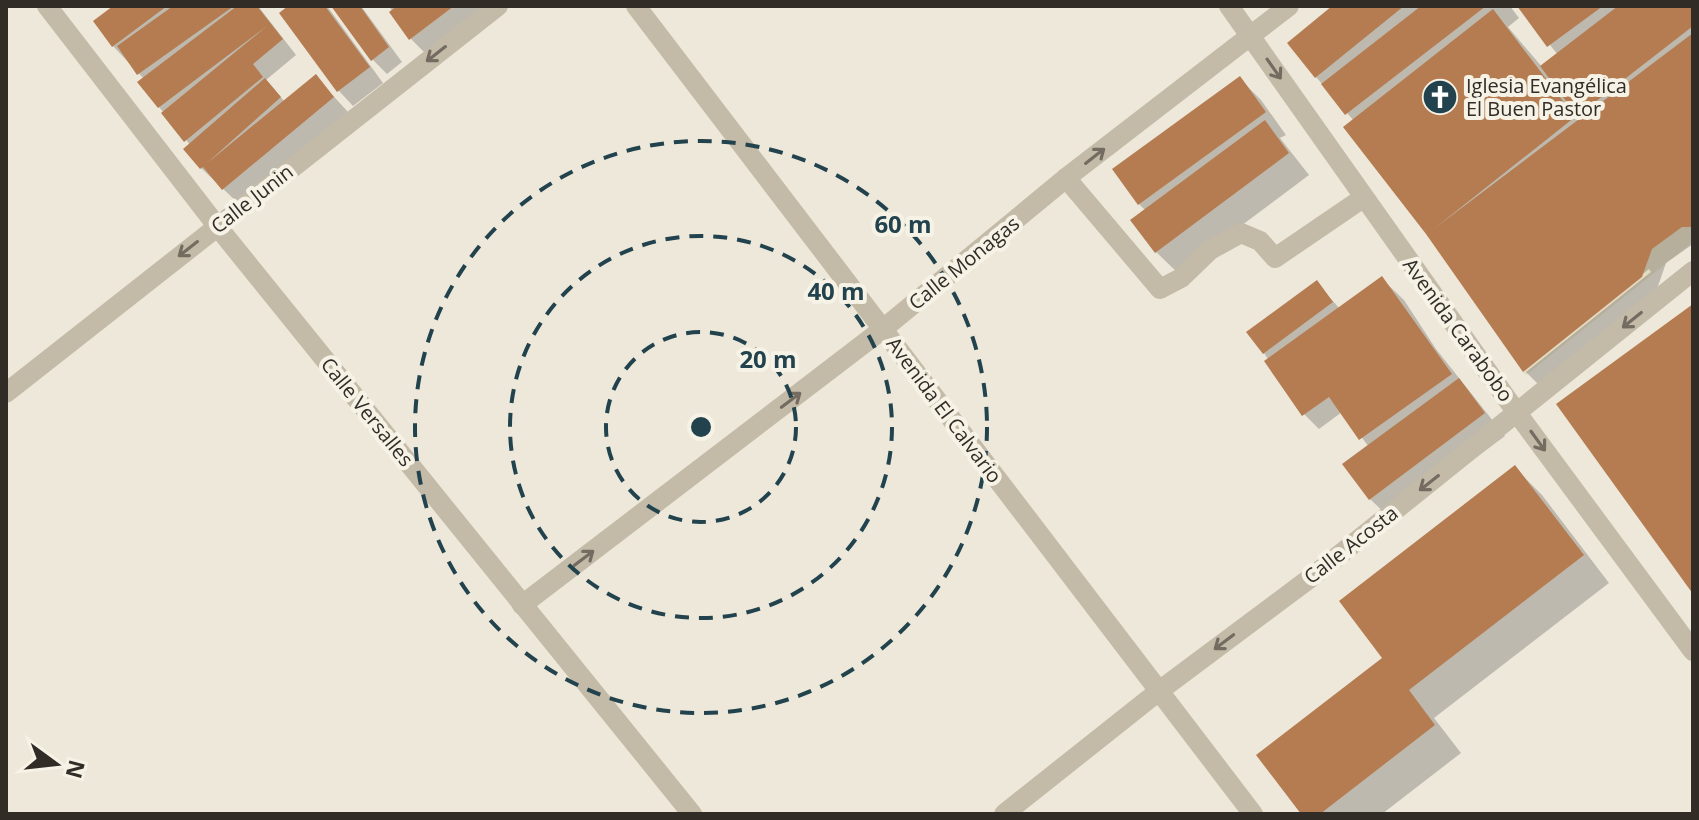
<svg xmlns="http://www.w3.org/2000/svg" width="1699" height="820" font-family="'Open Sans',sans-serif">
<style>
.plaza{fill:#e4dbc3}
.shadow{fill:#0003}
.building{fill:#b57c51}
.lines{fill:none;stroke-linecap:round;stroke-linejoin:round}
.minor{stroke:#c4baa8;stroke-width:20}
.oneway{stroke:#746c61}
.ring{fill:none;stroke:#22434d;stroke-width:4;stroke-dasharray:14 10}
.labels{text-anchor:middle;stroke-width:8;stroke-linejoin:round;paint-order:stroke}
.poi-label{font-size:20px;fill:#322c27;stroke:#f6f2e6;text-anchor:start}
.street-label{font-size:20px;fill:#322c27;stroke:#f6f2e6}
.centre{fill:#22434d;stroke:#f6f2e6;stroke-width:4}
.ring-label{font-size:24px;text-anchor:middle;font-weight:bold;fill:#22434d;stroke:#f6f2e6;stroke-width:8;stroke-linejoin:round;paint-order:stroke}
</style>
<rect width="100%" height="100%" fill="#ede8da"/>
<!-- plaza -->
<path class="plaza" d="M1682,227H1693V242L1526,375L1523,372L1642,277L1652,249Z"/>
<!-- shadow -->
<g class="shadow">
<path d="M116,6H258L296,55L266,80L285,102L316,77L348,112L238,203L201,168L191,146L159,107L144,79L113,46Z"/>
<path d="M292,6H327L383,83L353,106L339,91L281,14Z"/>
<path d="M333,6H361L402,62L387,74L372,59Z"/>
<path d="M389,6H504L432,60L410,38Z"/>
<path d="M1335,6H1510L1519,18L1508,27L1542,67L1558,55L1519,6H1693V244L1666,263L1656,292L1539,385L1526,372L1651,272L1649,269L1524,369L1354,121L1316,77Z"/>
<path d="M1240,79L1261,100L1286,135L1280,138L1309,175L1178,273L1156,252L1146,211L1139,204Z"/>
<path d="M1382,279L1404,300L1436,349L1505,436L1392,520L1370,499L1369,447L1342,412L1319,429L1304,414L1264,353L1316,282L1340,309Z"/>
<path d="M1515,468L1542,495L1609,583L1434,718L1461,753L1382,814H1303L1385,658Z"/>
</g>
<!-- building -->
<g class="building">
<path d="M113,6H167L112,47L93,21Z"/>
<path d="M173,6H234L137,75L117,46Z"/>
<path d="M237,6H257L283,39L253,64L263,77L184,142L161,113L267,26L158,108L137,82Z"/>
<path d="M288,6H325L370,67L337,92L279,13Z"/>
<path d="M331,6H360L389,47L371,61Z"/>
<path d="M397,6H454L409,40L389,12Z"/>
<path d="M1332,6H1404L1315,78L1287,43Z"/>
<path d="M1421,6H1486L1345,115L1321,84Z"/>
<path d="M1517,6H1603L1547,47Z"/>
<path d="M1618,6H1693V26L1577,116L1540,66Z"/>
<path d="M1493,9L1575,117L1435,228L1693,33V227H1682L1652,249L1642,277L1523,372L1426,234L1343,127Z"/>
<path d="M316,74L334,97L222,190L203,167L200,169L183,149L265,78L281,97L206,164Z"/>
<path d="M1240,76L1266,112L1138,205L1112,169Z"/>
<path d="M1265,120L1289,153L1155,253L1130,220Z"/>
<path d="M1382,276L1452,374L1359,440L1329,397L1302,416L1264,361Z"/>
<path d="M1317,280L1333,302L1263,354L1246,332Z"/>
<path d="M1693,304V594L1556,404Z"/>
<path d="M1459,378L1485,413L1369,500L1342,464Z"/>
<path d="M1515,465L1584,555L1409,690L1435,725L1320,814H1301L1256,755L1382,658L1339,601Z"/>
</g>
<g class="lines">
<!-- minor -->
<g class="minor">
<path d="M47,6L217,226L692,814"/>
<path d="M636,6L1253,814"/>
<path d="M1229,6L1517,413L1693,651"/>
<path d="M1066,178L1160,289L1181,278L1210,250L1241,233L1260,241L1275,258L1363,198"/>
<path d="M6,393L498,6"/>
<path d="M522,605L883,329L1066,178L1289,6"/>
<path d="M1004,814L1159,691L1313,576L1693,271"/>
</g>
</g>
<!-- one-way arrows -->
<defs><path id="oneway-shaft" d="M-6 0H5M1.5-3L5.5 0L1.5 3" fill="none" stroke-width="1.6" stroke-linecap="round" stroke-linejoin="round" transform="scale(2)"/></defs>
<g class="oneway">
<use href="#oneway-shaft" transform="translate(436 54) rotate(142)"/>
<use href="#oneway-shaft" transform="translate(1274 69) rotate(55)"/>
<use href="#oneway-shaft" transform="translate(1095 156) rotate(-38)"/>
<use href="#oneway-shaft" transform="translate(188 249) rotate(142)"/>
<use href="#oneway-shaft" transform="translate(1632 320) rotate(141)"/>
<use href="#oneway-shaft" transform="translate(791 400) rotate(-37)"/>
<use href="#oneway-shaft" transform="translate(1538 441) rotate(54)"/>
<use href="#oneway-shaft" transform="translate(1429 483) rotate(142)"/>
<use href="#oneway-shaft" transform="translate(584 558) rotate(-37)"/>
<use href="#oneway-shaft" transform="translate(1224 642) rotate(143)"/>
</g>
<!-- distance rings -->
<g class="ring">
<circle cx="701" cy="427" r="95"/>
<circle cx="701" cy="427" r="191"/>
<circle cx="701" cy="427" r="286"/>
</g>
<!-- icons -->
<defs>
<symbol id="church-disc" viewBox="-11 -11 22 22"><circle r="9.5" fill="#22434d" stroke="#f6f2e6"/><path d="M-1.2-6h2.4v3.5h3.3v2.4h-3.3V6h-2.4V-.1h-3.3v-2.4h3.3Z" fill="#fff"/></symbol>
</defs>
<g fill-rule="evenodd">
<use href="#church-disc" x="1420" y="77" width="40" height="40"/>
</g>
<g class="labels">
<!-- poi labels -->
<g class="poi-label">
<text x="1466" y="93">Iglesia Evangélica<tspan x="1466" dy="23">El Buen Pastor</tspan></text>
</g>
<!-- street labels -->
<g class="street-label">
<text transform="translate(252 199) rotate(-38)" y="7">Calle Junin</text>
<text transform="translate(964 263) rotate(-39)" y="7">Calle Monagas</text>
<text transform="translate(1458 330) rotate(54)" y="7">Avenida Carabobo</text>
<text transform="translate(944 410) rotate(53)" y="7">Avenida El Calvario</text>
<text transform="translate(367 412) rotate(51)" y="7">Calle Versalles</text>
<text transform="translate(1351 545) rotate(-38)" y="7">Calle Acosta</text>
</g>
</g>
<circle cx="701" cy="427" r="12" class="centre"/>
<g class="ring-label">
<text x="903" y="233">60 m</text>
<text x="836" y="300">40 m</text>
<text x="768" y="368">20 m</text>
</g>
<!-- border -->
<rect width="1699" height="820" fill="none" stroke="#322c27" stroke-width="16"/>
<!-- north arrow -->
<g transform="translate(56 764) rotate(105)" stroke="#f6f2e6" stroke-width="6" paint-order="stroke">
<path d="M0-6L14 30L0 20L-14 30Z" fill="#322c27"/>
<text y="-12" font-size="22" font-weight="bold" text-anchor="middle" fill="#322c27">N</text>
</g>
</svg>
